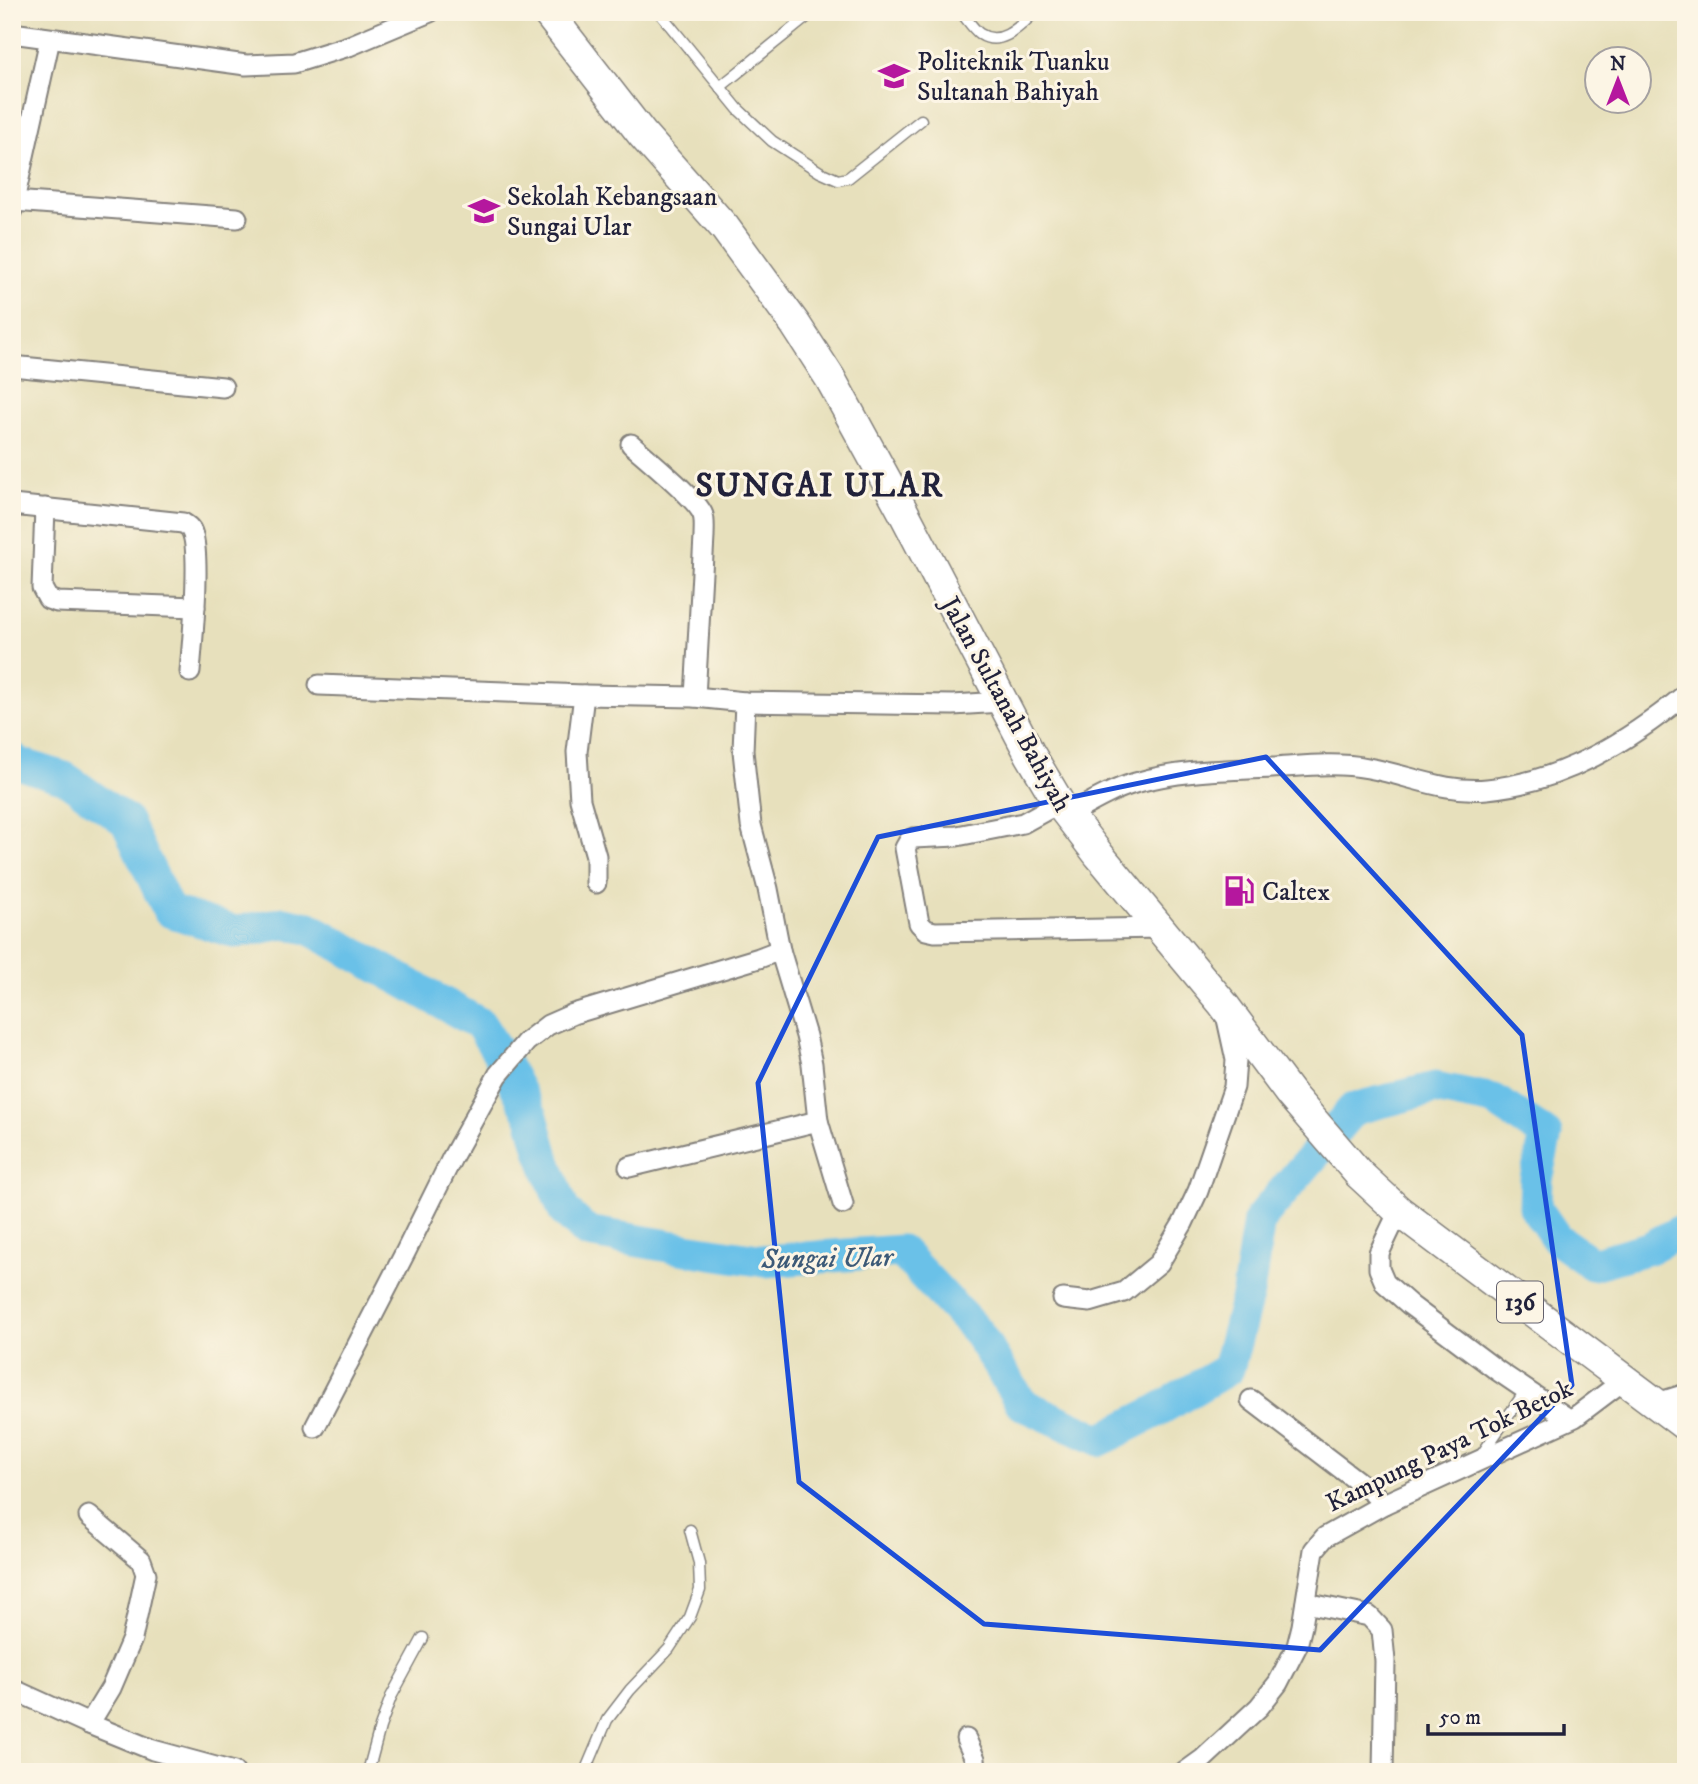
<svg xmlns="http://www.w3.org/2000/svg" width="1698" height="1784" font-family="'IM FELL DW Pica',serif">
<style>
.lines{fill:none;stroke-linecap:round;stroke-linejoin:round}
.river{stroke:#6bc1e8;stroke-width:33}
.lane-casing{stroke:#84817c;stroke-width:13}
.street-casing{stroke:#84817c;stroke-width:23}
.primary-casing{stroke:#84817c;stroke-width:33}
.lane{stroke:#fff;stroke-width:10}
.street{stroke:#fff;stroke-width:19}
.primary{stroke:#fff;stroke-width:30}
.marked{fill:none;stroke:#1d4ed8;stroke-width:5;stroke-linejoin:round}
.labels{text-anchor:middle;stroke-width:6;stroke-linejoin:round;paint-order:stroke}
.shield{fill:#fcf5e5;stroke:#63616e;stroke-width:2}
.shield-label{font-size:24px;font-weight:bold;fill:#22223b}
.poi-label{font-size:26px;fill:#22223b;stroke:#fcf5e5;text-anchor:start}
.street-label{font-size:26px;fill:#22223b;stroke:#fcf5e5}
.water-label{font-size:28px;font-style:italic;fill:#3c5a78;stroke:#fcf5e5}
.district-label{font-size:33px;font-weight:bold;letter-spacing:2px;fill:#22223b;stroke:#fcf5e5}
</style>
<rect width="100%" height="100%" fill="#fcf5e5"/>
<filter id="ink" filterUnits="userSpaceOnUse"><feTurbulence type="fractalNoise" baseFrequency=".0143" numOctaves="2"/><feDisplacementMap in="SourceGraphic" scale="14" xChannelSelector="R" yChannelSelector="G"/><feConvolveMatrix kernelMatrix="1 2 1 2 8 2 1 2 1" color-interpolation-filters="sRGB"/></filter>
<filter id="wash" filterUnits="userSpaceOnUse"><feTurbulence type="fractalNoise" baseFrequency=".00686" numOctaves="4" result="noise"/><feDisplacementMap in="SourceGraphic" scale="28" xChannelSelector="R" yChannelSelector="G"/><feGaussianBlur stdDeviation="1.57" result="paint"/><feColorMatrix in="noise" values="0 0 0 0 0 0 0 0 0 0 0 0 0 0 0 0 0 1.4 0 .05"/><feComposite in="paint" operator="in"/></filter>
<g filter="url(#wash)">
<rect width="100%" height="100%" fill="#e7e0bc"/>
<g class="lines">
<!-- river -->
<path class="river" d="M12,758L20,764L65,778L126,821L169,911L235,932L284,923L309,928L480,1024L499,1054L532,1117L542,1153L564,1211L587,1232L686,1249L765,1261L901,1251L978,1333L1022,1404L1100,1440L1155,1412L1228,1369L1248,1293L1259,1220L1353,1109L1435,1088L1494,1100L1546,1135L1536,1179L1535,1207L1557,1239L1592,1264L1649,1248L1686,1228"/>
</g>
</g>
<g filter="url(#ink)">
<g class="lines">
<defs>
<g id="lane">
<path d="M659,12L738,109L772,141L820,172L838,180L848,178L921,120"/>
<path d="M961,12C967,19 973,29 980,34C1001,48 1021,25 1035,12"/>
<path d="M720,87L813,12"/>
<path d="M1480,1457L1526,1390"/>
<path d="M368,1772L380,1727L391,1697L423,1638"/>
<path d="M585,1772L607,1720L630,1690L669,1649L690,1617L700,1590L699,1563L690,1530"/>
</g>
<g id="street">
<path d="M12,33L246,65L294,63L349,46L430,12"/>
<path d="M14,201L237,218"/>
<path d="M12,210L50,39"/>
<path d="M12,366L223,387"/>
<path d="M631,444C646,457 698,500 703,515C705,521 704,530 704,537L695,697"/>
<path d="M12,505L183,523C187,526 188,525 191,530C202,550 192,645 190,672"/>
<path d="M45,508L42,588L48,599L57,602L195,607"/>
<path d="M319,685L584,695L695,697L745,702L953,705L1002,702"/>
<path d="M584,695L577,752L580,800L596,856V883"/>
<path d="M745,702L743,751L751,825L768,889L780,950L806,1036L812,1064L818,1121L843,1204"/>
<path d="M1059,803L1023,823L957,836L913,838L909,841L905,848L919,923L926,930L935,932L1161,928"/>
<path d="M1068,815C1090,803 1111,790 1135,783C1179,770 1227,770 1272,768C1304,766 1336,762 1368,768C1409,775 1444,793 1487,789C1563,782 1629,741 1686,694"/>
<path d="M629,1167L818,1121"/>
<path d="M1399,1211L1379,1253V1269L1385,1283L1410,1305L1498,1371L1569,1419"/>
<path d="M1063,1299L1090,1302L1124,1292L1159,1263L1183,1223L1198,1191L1234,1087L1236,1060L1227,1019"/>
<path d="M1251,1400L1373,1493L1384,1504"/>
<path d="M1657,1403L1686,1394"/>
<path d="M315,1427L406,1251L452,1158L498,1075L526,1042L548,1025L573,1014L759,958L780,950"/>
<path d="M89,1516L141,1560L146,1574L132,1639L111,1688L89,1724"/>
<path d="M1306,1603L1369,1616L1382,1630L1385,1661L1383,1772"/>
<path d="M12,1689L89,1724L153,1750L234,1772"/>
<path d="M966,1739L975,1759L976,1772"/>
<path d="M1185,1772L1203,1759L1259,1707L1278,1683L1297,1646L1302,1626L1314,1550L1325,1537L1384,1504L1575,1417L1624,1380"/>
</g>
<path id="primary" d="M547,12L642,134L725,228L795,324L830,378L905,515L1030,754L1059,803L1099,855L1223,1004L1291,1095L1359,1174L1399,1211L1686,1426"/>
</defs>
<!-- lane casing -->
<use href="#lane" class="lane-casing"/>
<!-- street casing -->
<use href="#street" class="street-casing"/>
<!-- primary casing -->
<use href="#primary" class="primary-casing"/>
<!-- lane -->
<use href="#lane" class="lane"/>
<!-- street -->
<use href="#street" class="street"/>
<!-- primary -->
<use href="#primary" class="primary"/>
</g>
</g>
<!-- marked area -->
<path class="marked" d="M1266,757L1522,1035L1572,1385L1320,1650L984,1624L799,1482L758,1083L878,837Z"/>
<!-- icons -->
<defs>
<symbol id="university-bare" viewBox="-9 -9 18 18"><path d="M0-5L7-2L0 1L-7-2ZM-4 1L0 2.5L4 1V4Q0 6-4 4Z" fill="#b5179e" stroke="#fcf5e5" stroke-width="2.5" paint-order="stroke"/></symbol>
<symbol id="school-bare" viewBox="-9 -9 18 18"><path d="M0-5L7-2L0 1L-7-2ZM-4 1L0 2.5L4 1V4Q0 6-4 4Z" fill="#b5179e" stroke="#fcf5e5" stroke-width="2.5" paint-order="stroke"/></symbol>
<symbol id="fuel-bare" viewBox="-9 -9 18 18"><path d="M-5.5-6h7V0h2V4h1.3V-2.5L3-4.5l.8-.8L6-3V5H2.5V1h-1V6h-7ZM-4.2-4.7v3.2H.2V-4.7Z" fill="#b5179e" stroke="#fcf5e5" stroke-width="2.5" paint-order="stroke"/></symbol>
</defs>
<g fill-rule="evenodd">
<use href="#university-bare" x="872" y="54" width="44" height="44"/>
<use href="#school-bare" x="462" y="189" width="44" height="44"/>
<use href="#fuel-bare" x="1217" y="869" width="44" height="44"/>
</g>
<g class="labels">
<!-- shield labels -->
<rect class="shield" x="1497" y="1281.5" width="46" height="41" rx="5"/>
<g class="shield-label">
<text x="1520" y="1310">136</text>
</g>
<!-- poi labels -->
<g class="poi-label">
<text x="917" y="70">Politeknik Tuanku<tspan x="917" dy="30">Sultanah Bahiyah</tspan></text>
<text x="507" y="205">Sekolah Kebangsaan<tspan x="507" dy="30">Sungai Ular</tspan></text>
<text x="1262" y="900">Caltex</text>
</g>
<!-- street labels -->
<g class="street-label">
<text transform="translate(1007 704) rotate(61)" y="9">Jalan Sultanah Bahiyah</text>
<text transform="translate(1449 1445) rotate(-26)" y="9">Kampung Paya Tok Betok</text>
</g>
<!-- water labels -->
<g class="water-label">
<text transform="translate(827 1257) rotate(-1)" y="10">Sungai Ular</text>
</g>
<!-- district labels -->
<g class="district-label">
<text x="820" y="496">SUNGAI ULAR</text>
</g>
</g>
<!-- margin -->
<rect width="1698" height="1784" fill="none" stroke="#fcf5e5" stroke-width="42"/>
<!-- north arrow -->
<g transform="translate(1618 80)"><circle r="33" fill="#fcf5e5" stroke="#a5a1a1" stroke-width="2"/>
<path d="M0-5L12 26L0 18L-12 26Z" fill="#b5179e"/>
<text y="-10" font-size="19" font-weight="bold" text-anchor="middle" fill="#22223b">N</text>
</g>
<!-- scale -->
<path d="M1428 1724v10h136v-10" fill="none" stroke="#22223b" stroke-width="3.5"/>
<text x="1439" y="1724" font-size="21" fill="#22223b" stroke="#fcf5e5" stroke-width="5" paint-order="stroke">50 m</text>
</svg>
